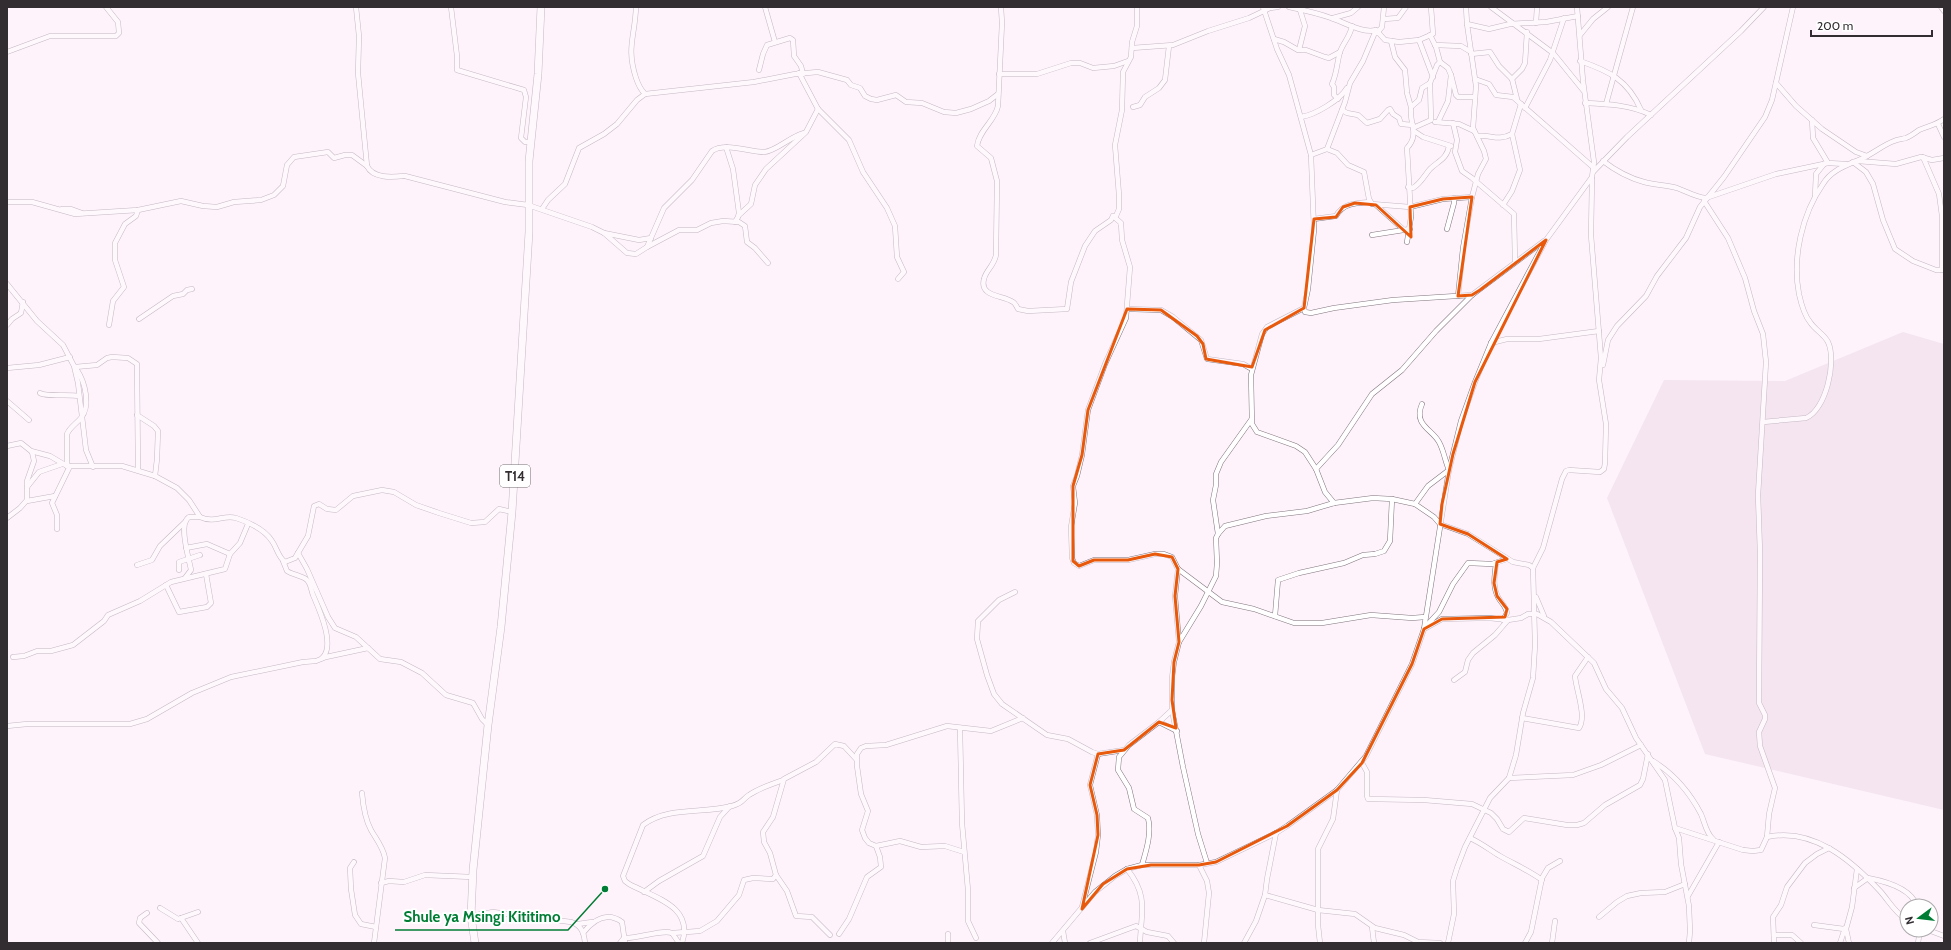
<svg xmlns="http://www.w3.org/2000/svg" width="1951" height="950" font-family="Cabin,sans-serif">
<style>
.green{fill:#ebd4e4}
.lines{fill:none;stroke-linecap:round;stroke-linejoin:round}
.minor-casing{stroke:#81757e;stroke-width:5.5}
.highway-casing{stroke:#81757e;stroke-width:8}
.minor{stroke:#fff;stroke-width:4.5}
.highway{stroke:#fff;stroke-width:7}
.marked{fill:none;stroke:#e8590c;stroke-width:3;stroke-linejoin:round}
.labels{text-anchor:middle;stroke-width:4;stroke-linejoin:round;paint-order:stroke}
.shield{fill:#fff;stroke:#706c6f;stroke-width:1}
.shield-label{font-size:13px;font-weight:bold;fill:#322d31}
.leader{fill:none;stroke:#007d35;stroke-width:1.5}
.callout-dot{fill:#007d35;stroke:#fff;stroke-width:1.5}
.callout-label{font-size:15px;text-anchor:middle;font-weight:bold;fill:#007d35;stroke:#fff;stroke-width:4;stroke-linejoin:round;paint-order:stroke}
</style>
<rect width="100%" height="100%" fill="#fef3fb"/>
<!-- green -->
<path class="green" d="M1903,332L1944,344V810L1705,754L1607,498L1664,380L1785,381Z"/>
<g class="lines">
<defs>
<g id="minor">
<path d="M356,7L359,36L358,73L367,166C373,179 393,177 405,176L505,202L528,205L592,227L604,233L627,253L636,254L647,247L664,208L692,180L712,151C725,142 749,152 764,152C775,152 791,136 804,133"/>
<path d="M451,7L457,56V70L524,90L526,97L521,138L525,142H531"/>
<path d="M636,7C635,37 626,47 636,78C638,84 640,89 645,94"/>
<path d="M765,7L775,42"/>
<path d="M1001,7L1002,23L998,106C995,121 979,130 977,146L991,158L997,181L996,255C994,266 986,270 984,279C979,297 1003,295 1013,302C1015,303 1017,307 1018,309L1028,311L1067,309L1071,282L1085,246L1095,231L1111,220L1113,216H1116L1119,209V195L1115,145L1122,110L1123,72L1131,57L1132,42L1137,26V7"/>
<path d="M1263,7L1277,49L1289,75L1311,155L1314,230L1308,289L1304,308L1305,312L1311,313L1334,308L1393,300L1472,295L1544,241"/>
<path d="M1289,7C1303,10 1318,13 1331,18C1344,22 1363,34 1376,30L1385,40L1399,42L1419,40L1433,34L1431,7"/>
<path d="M1491,7L1553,53L1583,90"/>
<path d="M1941,7L1944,11"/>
<path d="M1333,18L1351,13L1358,7"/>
<path d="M1384,19L1398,18L1406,7"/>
<path d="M1536,23L1537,7"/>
<path d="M1467,24L1489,29L1510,24L1546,22L1578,16"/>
<path d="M1377,33L1382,27L1384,7"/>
<path d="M1430,35L1436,47L1440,62L1448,68L1451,75L1456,95L1458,97H1475"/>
<path d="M1580,35L1593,19L1608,7"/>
<path d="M1274,39L1284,42L1298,50H1306L1325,57L1329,58L1340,52"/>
<path d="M1419,40L1433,77"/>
<path d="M1391,41L1395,57L1405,70L1407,93L1411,107"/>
<path d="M1435,45L1461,46L1471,52"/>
<path d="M1132,48L1173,45L1208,31L1249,18L1270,8L1278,7"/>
<path d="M1299,50L1305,26L1300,10"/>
<path d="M7,52L50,36H116L119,33L118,22L106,7"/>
<path d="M1471,54L1490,52L1499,66L1512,79"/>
<path d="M1580,61C1609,71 1628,80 1641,110"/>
<path d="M759,70L763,54L767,45L790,38L793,40L794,56L801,66L803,74"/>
<path d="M799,73L818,109L849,140L863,172L887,208L895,226L897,257L904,272L898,279"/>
<path d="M999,74H1037L1071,63H1080L1093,68L1114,66L1128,61"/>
<path d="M1475,79L1489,84L1496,95L1513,97L1594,168"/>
<path d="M1776,83L1796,106L1822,129L1856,152L1867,156"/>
<path d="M1338,99L1334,95V87L1332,84C1337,73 1337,62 1340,52C1343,43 1350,37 1352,26"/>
<path d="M1517,99L1512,79L1522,69L1525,63L1527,32"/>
<path d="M1585,103C1608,104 1631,105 1651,115"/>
<path d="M1606,104L1633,7"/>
<path d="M1133,107L1140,105L1145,97L1159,88L1165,80L1169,46"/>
<path d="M1525,108L1550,60L1564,18"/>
<path d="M1342,110L1347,113L1358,115L1367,123L1380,119L1388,110L1390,109L1393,114L1399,118L1401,124L1413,125"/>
<path d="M1301,117C1315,115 1340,100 1347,88"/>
<path d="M1812,120L1813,138L1828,163L1846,164"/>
<path d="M1435,122L1459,124L1474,131"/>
<path d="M1438,122L1448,101L1451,75"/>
<path d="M1453,123L1457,140L1455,152L1462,171L1472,178L1514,214L1515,261"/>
<path d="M1938,124L1944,137"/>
<path d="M1413,128L1431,120L1430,83"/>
<path d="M1414,131L1423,137L1451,146"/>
<path d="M1477,136C1491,134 1497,142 1512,134"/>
<path d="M726,147L733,169L739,213L738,217L735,222"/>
<path d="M1327,149L1337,153L1348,165L1364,172L1369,199L1372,204L1410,207L1443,199L1472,197"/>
<path d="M1311,155L1327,149L1345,102L1350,83L1363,61L1376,30"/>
<path d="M1923,157L1939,194L1942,216V270"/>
<path d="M1603,161C1616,171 1629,178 1644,182C1655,185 1667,185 1677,188C1688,192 1695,197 1706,198L1776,174L1828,163"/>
<path d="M1858,161L1896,164L1921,157L1932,160L1944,158"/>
<path d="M1853,162L1866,172L1873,184L1883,220L1895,249L1913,261L1936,270H1944"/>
<path d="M1593,172L1627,137L1741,31L1764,7"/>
<path d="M1408,187L1413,188C1421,183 1424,176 1430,169C1438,161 1447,159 1449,146"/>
<path d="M1815,196L1816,174L1824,164"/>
<path d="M7,202H32L75,214L138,210L181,201L203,206L217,207L234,202L261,200L274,195L283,186L287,165L294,157L328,152L334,158L345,155H352L367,166"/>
<path d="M1376,205L1404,230"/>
<path d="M1503,205L1512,191L1520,170L1512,134L1521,104"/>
<path d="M62,209H71L82,213"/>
<path d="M542,209L548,200L565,184L579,148L604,134L617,124L637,100L645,94L754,82L795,74L818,72L847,80L851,85L860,88L865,96L871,99L877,100L896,95L906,102L922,103L944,112L956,113L971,109L989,101L998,94"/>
<path d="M739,215L751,204L755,185L766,169L806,132L818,109"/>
<path d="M1113,216L1121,223L1122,240L1130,267L1126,318L1105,364L1088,410L1082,455L1077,476L1073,486L1075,503L1071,527L1072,558L1074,563L1079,566L1094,560H1128L1155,554H1164L1172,557L1178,569L1175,596L1179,642"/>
<path d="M1314,219L1336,216C1343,203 1356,203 1370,202"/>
<path d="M1447,229L1454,203V198"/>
<path d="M604,233L639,240L651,238"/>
<path d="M1372,235L1410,229"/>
<path d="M1407,242L1411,217L1407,148C1420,134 1409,124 1411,107L1419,100L1422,88L1430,83L1437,65L1440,62"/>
<path d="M647,247L679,230H697L711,223L723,221L739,222L745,226L747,242L755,248L768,263"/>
<path d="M7,284L37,321L63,345L74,366L78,383L86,450L93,467"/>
<path d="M1458,296L1463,248L1472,197L1478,174L1486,159L1484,151L1473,128L1476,86L1467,24L1466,7"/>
<path d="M1304,308L1267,327L1262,334L1251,375L1252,424L1257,432L1296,446L1305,452L1316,469L1325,492L1334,503"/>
<path d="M1127,309L1161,310L1173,317L1201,340L1207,359L1243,364L1252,369"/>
<path d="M139,319L173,296L183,294L187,290L192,289"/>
<path d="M7,325L12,319L21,313L23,302"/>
<path d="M109,325L113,301L124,287L115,260V243L125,224L136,216L138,210"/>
<path d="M1491,343L1507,339H1539L1599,331"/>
<path d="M1603,365L1608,340L1617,326L1646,296L1657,276L1686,238L1700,207L1724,177L1765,117L1772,100L1793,7"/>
<path d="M75,367L97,365L107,358L112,357L128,358L137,364L138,470"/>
<path d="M7,368L39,365L70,357"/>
<path d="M40,393C45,397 70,394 79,396"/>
<path d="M7,401L29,420"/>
<path d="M137,415L154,426L158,431L157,459L155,476"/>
<path d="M1763,422L1806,418C1826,410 1837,361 1828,342C1824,334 1815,330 1810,322C1804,315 1801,303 1799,294C1792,258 1802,214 1823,184C1832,169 1848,165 1863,158C1874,153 1883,145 1894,141C1898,139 1903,139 1906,138C1911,136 1915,133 1919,130C1928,126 1936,125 1944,119"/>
<path d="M7,446L21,443L31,451L50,456L67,466H122L155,476L177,488L189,500L200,517C215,524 224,514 236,518C248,522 265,530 272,541C277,548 278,557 285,562L295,558L308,536L314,506L319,504L327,509L336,510L353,496L382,490L394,492L416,505L439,513L471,523L485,522L499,509L512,512"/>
<path d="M67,466V434C70,427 76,424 81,418C91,406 85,382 77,370"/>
<path d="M1316,469L1338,445L1372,394L1402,370L1436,331L1472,295"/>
<path d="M27,487L39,472L62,464"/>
<path d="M27,501L55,496"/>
<path d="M1415,504L1428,486L1449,470C1445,461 1444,451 1439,442C1432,429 1413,425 1422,404"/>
<path d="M7,518L20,508L27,500V481L34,461L32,452"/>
<path d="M57,529V515L52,503L70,466"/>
<path d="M1218,534L1213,500L1216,485V474L1221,462L1251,420"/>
<path d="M186,548L207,544L230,554"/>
<path d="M298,553L307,569L328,617L335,628L356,637L380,659L401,662L422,673L446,695L473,703L482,719L488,725"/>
<path d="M283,561L287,571C293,575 303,576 307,580C311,584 311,590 313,595C319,609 336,646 322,658"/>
<path d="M1496,563C1495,574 1492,586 1498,597C1501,603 1506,606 1507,613L1503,620"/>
<path d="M137,565L152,560L160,546L185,522"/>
<path d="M1533,568L1543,548L1562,479L1566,471L1569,470L1600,472L1604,469L1605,463L1606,424L1599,380L1601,358L1591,235L1592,179"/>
<path d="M1178,569L1222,602L1254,609L1294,623H1322L1371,615L1412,618L1425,617"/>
<path d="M179,570V562L200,555"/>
<path d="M185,578L191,570C189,558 178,524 189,517H200"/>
<path d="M166,585L179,612L207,607L211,603L206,574"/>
<path d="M1015,592L999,600L978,621L977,639L987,675L994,694L1002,704L1047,735L1068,739L1092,752L1098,754L1124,750"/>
<path d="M1536,597L1544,616"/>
<path d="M1275,616L1278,580L1299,573L1344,563L1363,555L1375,554L1384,551L1390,541L1392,499"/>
<path d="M1426,626L1439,612L1453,584L1468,563L1492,564L1507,559"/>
<path d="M1424,629L1442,619L1489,618L1508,620L1521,618L1528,614H1537L1551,622L1594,663L1606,689L1622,708L1636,738L1665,780L1675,828L1679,838L1681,864L1689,906L1690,931L1689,943"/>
<path d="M13,657L24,656L37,651H51L73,645L104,621L108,615L140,601L171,582L225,569L230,554L240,543L248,524"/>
<path d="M1454,680L1465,672L1468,660L1473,653L1495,635L1508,620"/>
<path d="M1522,718L1579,728C1587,716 1576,690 1575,676L1588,657"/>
<path d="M1159,722L1177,731"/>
<path d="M7,726L27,724H130L147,719L192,693L231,677L303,662L316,661L326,657L368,648"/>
<path d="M960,728L962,823L968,890V921L976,938"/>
<path d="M1653,761C1674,774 1690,793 1701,814C1705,823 1706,833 1713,839"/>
<path d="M1362,763L1367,772V796L1368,799L1424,800L1472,804L1491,813L1497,819L1503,829L1509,832L1524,818L1567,825H1577L1584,823L1605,805L1640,785L1643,779L1648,754"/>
<path d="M1509,778L1573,775L1601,765L1641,745"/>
<path d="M362,793C363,805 365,819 371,830C376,839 383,847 385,858L374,943"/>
<path d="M1675,828L1743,850L1753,851L1761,850L1767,837L1769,814L1775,788L1760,746L1759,732L1765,719V715L1759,703L1760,552L1758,495L1766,362L1763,334L1754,311L1745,278L1728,238L1704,201"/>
<path d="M1767,837C1813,827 1851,860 1880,891C1889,901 1895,913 1907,920"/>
<path d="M1470,838C1481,843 1490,850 1500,856C1514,864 1528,870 1542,880"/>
<path d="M964,852L945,846L921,847L900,841L876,846L869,843L865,838L862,830L868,811L861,794L857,766V754L861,748L866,746L886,745L947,726L991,731L1023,718"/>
<path d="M354,862L350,868L351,889L355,915L361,924L376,927"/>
<path d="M1207,863L1198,834L1183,767L1172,710V678L1174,662L1179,642L1201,606L1216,576L1217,563L1216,538L1218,534L1225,526L1266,516L1307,511L1334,503L1373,498L1392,499L1415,504L1434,517L1440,524L1468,534L1513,562L1529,565L1533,568L1535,645L1533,678L1523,713L1516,755L1509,778L1490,798L1465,847L1457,868L1453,881L1454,914L1448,943"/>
<path d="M1142,865C1146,851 1152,833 1148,818L1134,809L1129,788L1118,770L1119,757L1129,745L1159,722L1172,710"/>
<path d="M1199,865L1207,881L1209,893L1204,943"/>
<path d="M1127,869C1149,896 1141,913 1140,943"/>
<path d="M381,883L389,881L404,882L425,875L472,877"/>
<path d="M1854,888L1868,878C1884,881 1911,888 1917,906"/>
<path d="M644,892L659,881L703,856L720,817L730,806"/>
<path d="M1265,895L1318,910L1355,914L1375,928L1404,935L1418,942L1440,943"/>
<path d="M1688,896L1719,842"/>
<path d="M1082,907L1096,852L1098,835L1097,815L1090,785L1098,754"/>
<path d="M160,908L178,919L198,912"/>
<path d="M147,913L140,918L139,923L158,943"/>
<path d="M471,916L493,912L571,922C581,925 584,932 585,943"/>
<path d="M1599,917L1617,902L1627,896L1641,893L1665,892L1685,884"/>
<path d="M181,918L198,943"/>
<path d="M578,924L592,922"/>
<path d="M1814,925L1844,929"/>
<path d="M1372,927L1374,943"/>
<path d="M1928,930L1944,936"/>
<path d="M1063,931L1065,943"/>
<path d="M583,933C593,920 607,911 622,922L625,943"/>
<path d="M672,933L700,931L717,921L739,895L744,880L753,878L773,879L776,875"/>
<path d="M839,934L849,919L867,877L881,867L880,857L876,846"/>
<path d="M948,934V943"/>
<path d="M830,935L812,917L796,916L787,891L776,875L770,853L764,842L763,832L773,817L784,779L816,762L835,744L844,746L856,759"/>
<path d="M1774,935H1792L1801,943"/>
<path d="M620,943L624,938C638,939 661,929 672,933L679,943"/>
<path d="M682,943C694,906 655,898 629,884L625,881L623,876L643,825C668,806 704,814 732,806C745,802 741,800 749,795C759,788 772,784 783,780"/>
<path d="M1052,943L1095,892L1115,876L1127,869L1142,865H1199L1216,862L1276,833L1287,826L1337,790L1366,756L1412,664L1424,629L1449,470L1461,421L1475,382L1491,343L1546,240L1592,177L1594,162L1583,81L1577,7"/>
<path d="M1090,943L1136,926L1147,932L1168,936L1174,943"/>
<path d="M1244,943L1256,921L1265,895L1267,879L1276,833"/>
<path d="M1320,943L1318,925V849L1333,819L1337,790"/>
<path d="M1525,943L1531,932L1542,878L1548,868L1560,861"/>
<path d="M1552,943L1555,921"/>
<path d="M1774,943L1773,917L1781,905L1787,887L1805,863L1817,854L1829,848"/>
<path d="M1840,943L1845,928"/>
<path d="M1849,943L1846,929L1852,907L1857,869"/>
<path d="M1918,943L1920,930"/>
</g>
<path id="highway" d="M475,943L471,916L473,870L488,725L501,627L512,512L529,232V161L538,74L541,7"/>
</defs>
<!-- minor casing -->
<use href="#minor" class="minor-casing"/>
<!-- highway casing -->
<use href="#highway" class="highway-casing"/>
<!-- minor -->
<use href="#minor" class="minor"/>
<!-- highway -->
<use href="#highway" class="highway"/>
</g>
<!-- marked area -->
<path d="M0 0H1951V950H0ZM1472,197L1458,296L1472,295L1480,290L1546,240L1475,382L1453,454L1442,504L1440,524L1468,534L1507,559L1497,562L1494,583L1497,596L1507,609L1505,617L1442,619L1424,629L1412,664L1362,763L1337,790L1287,826L1216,862L1199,865H1151L1127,869L1103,884L1082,909L1098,835L1097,815L1090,785L1098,754L1124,750L1159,722L1176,728L1172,700L1174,662L1179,642L1175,596L1178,569L1172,557L1155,554L1128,560H1094L1079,566L1073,561V486L1082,455L1088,410L1127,309L1161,310L1197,336L1203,344L1206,359L1252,367L1265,330L1304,308L1314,219L1336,217L1343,207L1355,203L1376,205L1411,237L1410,207L1443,199Z" fill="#fef3fb" fill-opacity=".55" fill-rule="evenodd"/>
<path class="marked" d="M1472,197L1458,296L1472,295L1480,290L1546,240L1475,382L1453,454L1442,504L1440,524L1468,534L1507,559L1497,562L1494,583L1497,596L1507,609L1505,617L1442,619L1424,629L1412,664L1362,763L1337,790L1287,826L1216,862L1199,865H1151L1127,869L1103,884L1082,909L1098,835L1097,815L1090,785L1098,754L1124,750L1159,722L1176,728L1172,700L1174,662L1179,642L1175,596L1178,569L1172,557L1155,554L1128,560H1094L1079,566L1073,561V486L1082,455L1088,410L1127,309L1161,310L1197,336L1203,344L1206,359L1252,367L1265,330L1304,308L1314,219L1336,217L1343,207L1355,203L1376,205L1411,237L1410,207L1443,199Z"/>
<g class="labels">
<!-- shield labels -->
<rect class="shield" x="500" y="465" width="30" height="22" rx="3"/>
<g class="shield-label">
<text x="515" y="481">T14</text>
</g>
</g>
<!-- callouts -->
<path class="leader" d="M605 889L568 930H395"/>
<circle class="callout-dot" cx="605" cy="889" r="4"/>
<g class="callout-label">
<text x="482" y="922">Shule ya Msingi Kititimo</text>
</g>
<!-- border -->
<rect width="1951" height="950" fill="none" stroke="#322d31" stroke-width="16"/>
<!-- north arrow -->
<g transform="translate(1919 918) rotate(255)"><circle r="19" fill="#ffffff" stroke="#adabad"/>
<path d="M0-3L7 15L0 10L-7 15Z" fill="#007d35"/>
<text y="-6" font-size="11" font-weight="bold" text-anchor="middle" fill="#322d31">N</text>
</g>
<!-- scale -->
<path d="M1811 30v6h121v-6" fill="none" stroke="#322d31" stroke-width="2"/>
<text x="1817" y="30" font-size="12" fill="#322d31" stroke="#ffffff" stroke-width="3" paint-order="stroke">200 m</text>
</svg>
